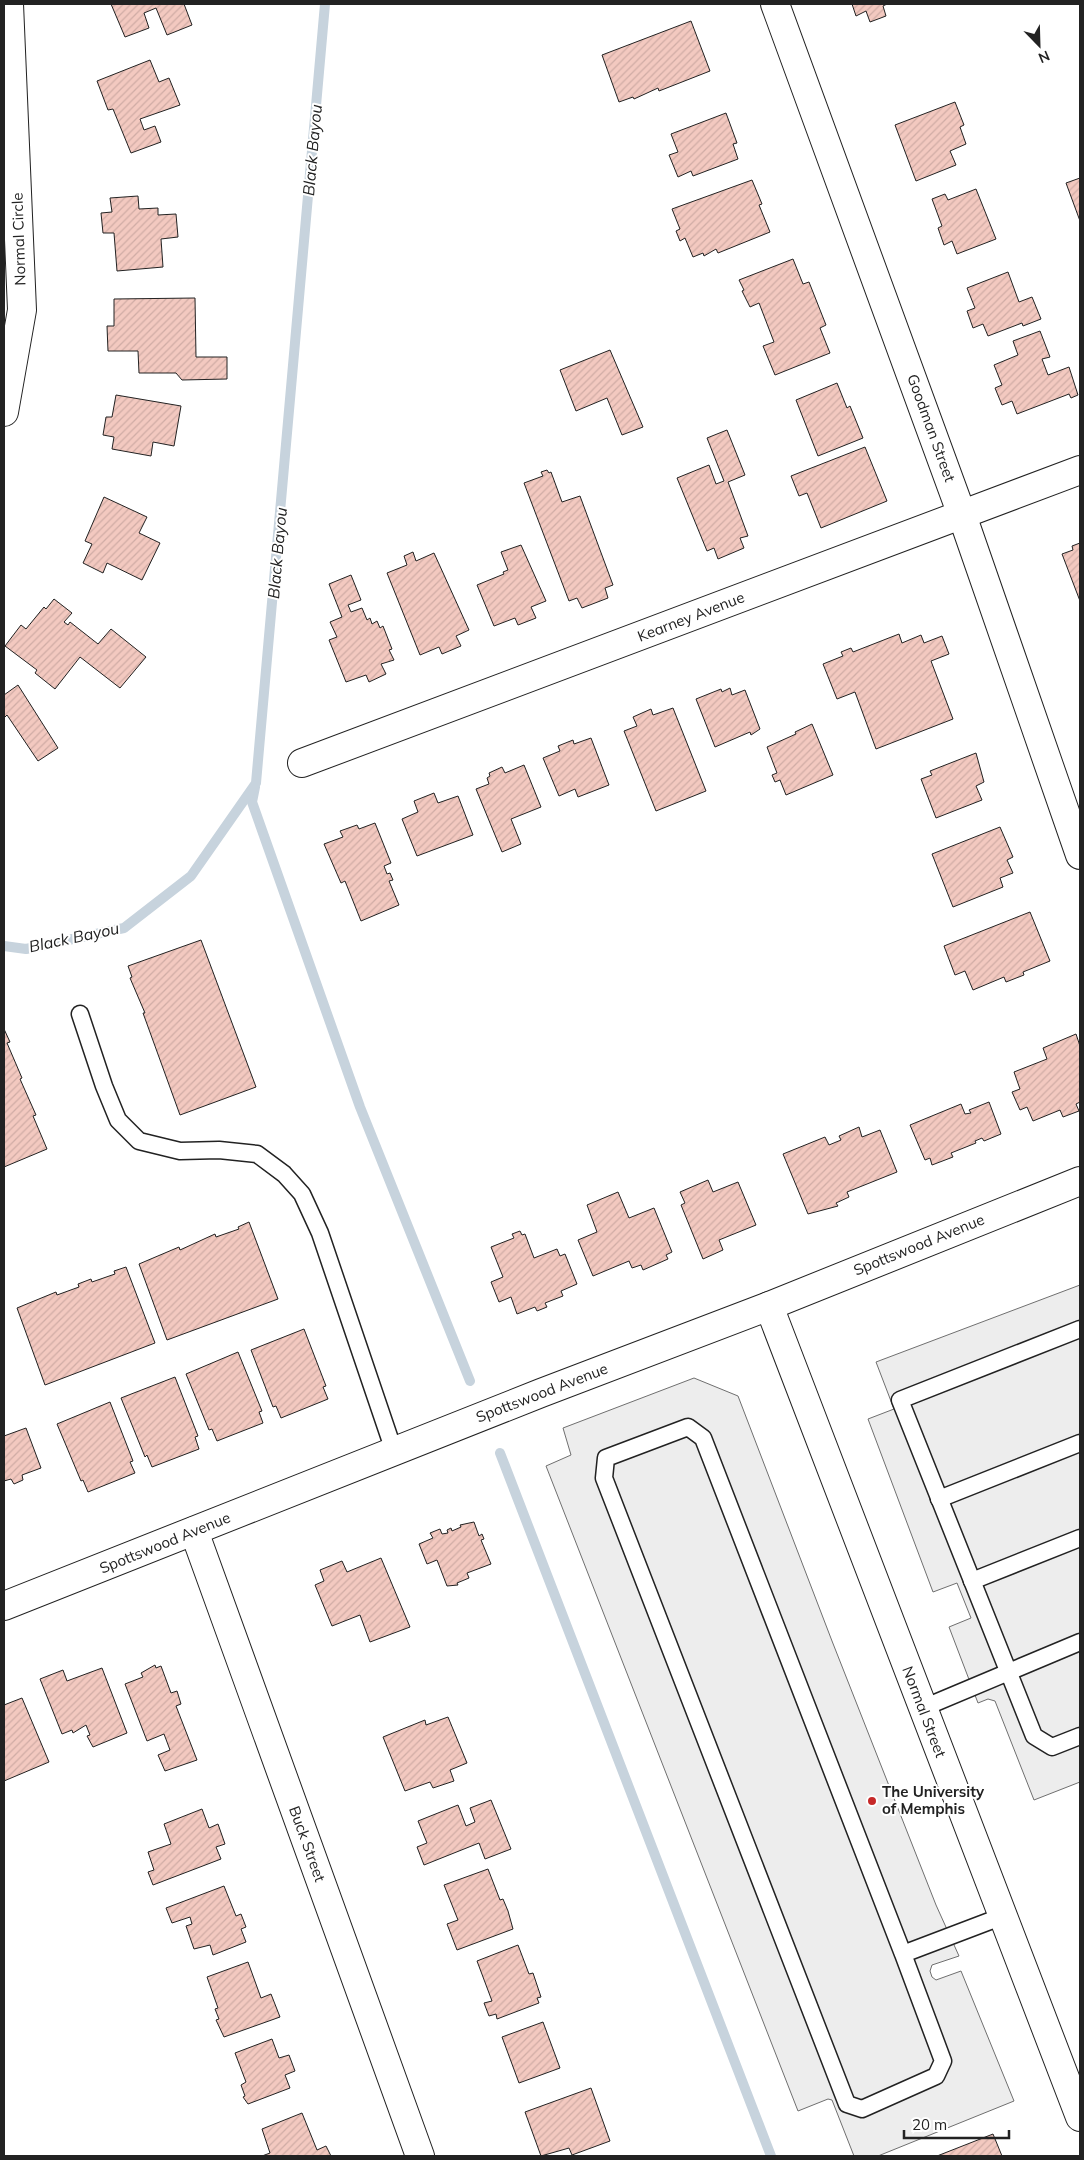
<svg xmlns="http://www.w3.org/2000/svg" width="1084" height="2160" font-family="Mulish,sans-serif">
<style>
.parking{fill:#ededed;stroke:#6f6f6f}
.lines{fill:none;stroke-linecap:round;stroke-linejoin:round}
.stream{stroke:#c7d3dd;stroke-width:10}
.building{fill:url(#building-hatch);stroke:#222}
.lane-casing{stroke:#222;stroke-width:19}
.street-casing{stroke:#222;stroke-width:30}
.lane{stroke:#fff;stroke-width:16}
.street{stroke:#fff;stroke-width:28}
.poi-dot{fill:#c62828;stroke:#fff;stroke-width:2}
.labels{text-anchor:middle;stroke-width:4;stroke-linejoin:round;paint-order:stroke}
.street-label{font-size:15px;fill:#222;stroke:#fff}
.poi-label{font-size:15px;font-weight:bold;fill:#222;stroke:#fff;text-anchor:start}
.water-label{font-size:16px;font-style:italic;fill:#222;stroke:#fff}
</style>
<defs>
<pattern id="building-hatch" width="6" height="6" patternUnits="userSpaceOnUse" patternTransform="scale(1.25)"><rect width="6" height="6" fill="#f3c9c0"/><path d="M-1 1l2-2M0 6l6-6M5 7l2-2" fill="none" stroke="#d0aca5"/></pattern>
</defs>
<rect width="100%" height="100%" fill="#fff"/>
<!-- parking -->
<g class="parking">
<path d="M1080,1285V1782L1034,1800L995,1701L988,1699L978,1703L949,1627L971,1618L957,1583L933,1592L868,1419L894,1409L876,1362Z"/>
<path d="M694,1378L738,1396L832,1641L936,1905L959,1956L932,1965L930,1971L932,1977L936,1980L961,1971L1014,2101L878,2156H854L832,2100L828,2099L798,2111L546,1466L571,1455L563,1428Z"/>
</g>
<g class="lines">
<!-- stream -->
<g class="stream">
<path d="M255,787L252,802L360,1107L470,1381"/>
<path d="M4,946L26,949L124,928L191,876L256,783L325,4"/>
<path d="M500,1453L771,2156"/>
</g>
</g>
<!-- building -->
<g class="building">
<path d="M111,4H184L192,25L167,35L156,8L144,13L149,28L125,37Z"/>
<path d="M852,4H887L883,6L886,16L870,22L866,11L856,16Z"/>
<path d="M691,21L710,71L659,91L658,88L634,99L633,97L619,102L602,55Z"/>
<path d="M150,60L159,82L169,78L180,105L140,119L144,130L155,126L161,142L131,153L113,109L108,110L97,81Z"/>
<path d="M955,102L964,125L960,127L966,144L950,151L956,165L916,181L895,125Z"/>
<path d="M726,113L737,143L733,144L738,159L693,176L691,171L678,177L669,155L678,152L671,134Z"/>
<path d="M1080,178V221L1066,183Z"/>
<path d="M752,180L762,204L759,205L770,232L718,253L716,249L704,256L703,253L693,257L685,238L680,241L676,231L680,229L672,209Z"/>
<path d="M976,189L996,239L957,254L952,241L944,245L938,228L942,226L932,199L945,194L948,200Z"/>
<path d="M138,196L139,209L158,208V215L176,214L178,237L161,239L163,267L117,271L114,233H103L101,213L112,212L110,198Z"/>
<path d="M793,259L803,284L809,282L826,325L820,328L830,353L775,375L763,346L774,342L759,303L750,307L742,291L744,290L739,280Z"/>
<path d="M1008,272L1019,302L1032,297L1041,319L1023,326L1022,323L988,336L983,324L973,328L967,311L975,308L967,288Z"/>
<path d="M195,298L196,357H227V379L182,380L176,373H139L138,351H108L107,326H114V299Z"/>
<path d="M1040,331L1050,357L1042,359L1048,375L1069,367L1078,395L1071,398L1069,394L1017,414L1012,401L1002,405L995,388L1002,385L994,365L1018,355L1013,341Z"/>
<path d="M610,350L643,427L622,435L607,398L576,411L560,370Z"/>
<path d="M837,383L847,408L850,406L863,438L818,456L796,400Z"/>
<path d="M116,395L181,406L174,446L153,442L151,456L112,449L114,437L103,435L106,417H112Z"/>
<path d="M727,430L745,475L728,482L748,536L740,538L744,548L718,559L714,548L707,551L677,478L709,465L716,484L724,481L707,438Z"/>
<path d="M865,447L887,501L821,528L807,493L799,496L791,476Z"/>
<path d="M547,470L549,473L551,472L562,502L580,496L613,585L605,588L608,598L582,608L577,598L569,601L524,483L543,476L541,472Z"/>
<path d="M104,497L147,517L139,533L160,543L142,580L107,563L103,573L83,563L92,544L85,541Z"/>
<path d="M1080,543V601L1062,554L1073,550L1072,546Z"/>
<path d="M521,545L546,601L531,607L536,618L518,625L515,618L494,626L477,585L504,574L503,572L508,570L501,552Z"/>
<path d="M413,552L416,561L434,553L469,630L456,636L461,646L442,654L439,647L420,655L387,573L407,565L404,556Z"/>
<path d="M351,575L361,600L348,605L351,612L362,608L367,620L370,618L372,624L377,621L380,628L383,626L392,649L389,650L394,660L381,664L386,674L369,682L366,675L346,682L329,640L337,637L330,622L342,617L329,584Z"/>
<path d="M54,599L72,613L64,622L68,625L70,622L98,644L111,629L146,657L120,688L80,657L55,689L35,673L37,670L5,646L21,625L26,629L44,607L46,609Z"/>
<path d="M899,634L902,643L921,635L924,643L942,636L949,654L931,661L953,719L876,749L855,692L837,699L823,664L843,656L841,652L851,648L853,652Z"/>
<path d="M18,685L58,748L38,761L7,715L4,718V695Z"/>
<path d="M730,688L732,695L745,690L760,729L751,735L750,732L715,747L696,699L721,689L722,692Z"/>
<path d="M673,708L706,791L656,811L624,731L637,726L633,717L651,709L653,715Z"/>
<path d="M812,724L833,775L786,795L780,780L775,782L772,775L777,773L767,747L796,734L795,732Z"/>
<path d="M591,738L609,785L578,797L575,789L559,796L543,758L560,751L558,746L573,740L574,744Z"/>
<path d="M976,753L984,782L976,786L982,800L936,818L921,779L932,775L930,771Z"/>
<path d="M524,765L541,807L511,819L521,844L502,852L476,789L489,784L487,778L490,776L489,773L502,767L505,773Z"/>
<path d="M434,793L438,803L458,796L473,835L417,856L402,819L418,812L414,801Z"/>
<path d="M375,823L391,863L384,866L387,874L390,873L393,880L389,881L399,905L361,921L345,881L341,883L324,844L343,837L340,831L357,825L359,829Z"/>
<path d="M1000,827L1013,857L1007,860L1013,873L1000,878L1003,887L953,907L932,854Z"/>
<path d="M1030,912L1050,961L1023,972L1024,975L1006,982L1004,977L973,990L965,971L955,975L944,946Z"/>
<path d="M201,940L256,1087L180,1115L143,1013H145L130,978L132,977L128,966Z"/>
<path d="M4,1029L10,1042L7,1043L22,1078L20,1079L36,1115L33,1116L47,1149L4,1167Z"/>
<path d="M1076,1034L1080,1046V1102L1076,1104L1079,1111L1063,1117L1060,1110L1033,1121L1027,1107L1020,1110L1012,1092L1020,1089L1014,1072L1047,1059L1043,1048Z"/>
<path d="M989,1102L1001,1134L984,1141L982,1138L975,1141L976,1143L951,1153L953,1157L932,1165L930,1158L925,1160L910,1125L961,1104L965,1114L971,1113L969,1110Z"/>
<path d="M859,1127L862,1137L880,1130L897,1172L847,1192L849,1197L836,1203L838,1206L808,1214L783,1154L825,1137L829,1145L841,1140L839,1136Z"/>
<path d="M708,1180L713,1192L738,1182L756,1225L719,1240L723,1250L703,1259L681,1205L685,1203L680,1192Z"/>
<path d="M618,1192L629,1218L654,1208L672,1252L666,1255L668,1259L643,1270L641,1265L632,1268L629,1261L593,1276L578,1240L597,1232L587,1205Z"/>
<path d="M249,1222L278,1299L167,1340L139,1264L179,1247L180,1250L215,1234L216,1237L239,1229L238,1227Z"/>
<path d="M520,1231L522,1235L525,1234L534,1258L557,1249L560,1256L565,1254L577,1284L561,1291L563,1296L545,1303L547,1307L537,1311L535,1307L517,1314L511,1297L499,1302L491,1282L503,1277L491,1247L514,1238L512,1234Z"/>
<path d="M126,1267L155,1343L45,1385L17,1308L56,1292L57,1295L79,1287L78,1284L91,1279L92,1282L115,1274L114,1271Z"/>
<path d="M304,1329L326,1386L323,1387L328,1399L281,1418L276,1406L273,1407L251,1350Z"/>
<path d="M238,1352L262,1411L259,1412L263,1423L217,1441L212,1429L209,1430L186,1374Z"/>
<path d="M175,1377L198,1436L195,1437L199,1449L152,1467L147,1455L145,1457L121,1398Z"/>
<path d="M110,1402L133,1461L130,1462L135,1473L88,1492L83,1480L81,1481L57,1424Z"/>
<path d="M26,1428L41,1468L22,1475L23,1480L14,1484L11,1479L4,1481V1436Z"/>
<path d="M474,1522L479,1536L482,1534L484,1539L481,1540L491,1564L467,1573L469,1578L457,1583L458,1585L447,1586L437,1560L427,1564L419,1544L433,1538L430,1533L440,1529L442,1534L448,1533L447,1530L451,1528L452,1531L461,1527L460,1525Z"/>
<path d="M381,1558L410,1627L370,1642L360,1615L332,1626L315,1585L324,1581L320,1570L342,1561L347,1572Z"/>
<path d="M155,1665L156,1668L161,1666L171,1693L177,1691L181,1704L176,1706L197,1760L165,1771L158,1755L170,1750L164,1734L147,1741L125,1684L143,1677L141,1673Z"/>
<path d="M102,1668L127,1733L93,1747L87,1736L90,1735L86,1725L73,1733L72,1730L62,1734L40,1679L63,1670L67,1681Z"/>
<path d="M22,1698L49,1762L4,1781V1705Z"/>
<path d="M448,1717L467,1763L450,1770L454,1781L433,1788L430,1782L405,1791L383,1737L425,1720L426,1725Z"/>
<path d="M491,1800L511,1849L485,1859L479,1843L424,1865L417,1847L427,1843L418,1821L458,1805L466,1826L475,1822L470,1808Z"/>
<path d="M202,1809L209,1828L218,1824L225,1844L216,1847L221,1859L153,1885L148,1872L154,1870L148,1852L171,1844L164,1824Z"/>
<path d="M488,1869L500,1900L503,1899L508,1911L513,1929L457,1950L447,1924L458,1920L444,1885Z"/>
<path d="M224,1886L236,1916L241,1914L246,1927L241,1929L246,1942L213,1955L210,1945L194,1949L186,1926L192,1924L190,1917L172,1923L166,1908Z"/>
<path d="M518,1945L529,1974L533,1973L541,1997L537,1998L539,2003L497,2019L496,2014L489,2016L484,2003L492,2001L477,1961Z"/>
<path d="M248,1962L261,1998L271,1994L280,2017L224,2037L216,2020L219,2019L215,2009L218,2008L207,1977Z"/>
<path d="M543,2022L560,2068L519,2083L502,2037Z"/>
<path d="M272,2039L279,2058L289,2055L295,2071L285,2075L290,2088L248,2104L243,2097L245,2096L241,2085L246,2082L235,2053Z"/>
<path d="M591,2088L610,2141L572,2155L569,2148L541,2156L525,2112Z"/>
<path d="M302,2113L317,2150L326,2146L331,2156H262L270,2153L262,2129Z"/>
<path d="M993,2134L1002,2156H937Z"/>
</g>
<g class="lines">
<defs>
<g id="lane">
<path d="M80,1014L104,1086L118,1120L139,1141L180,1151L219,1150L257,1154L284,1174L302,1194L320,1233L394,1451"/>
<path d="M1080,1329L900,1400L1034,1736L1052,1747L1080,1736"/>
<path d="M939,1499L1080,1443"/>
<path d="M972,1581L1080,1538"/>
<path d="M923,1708L1080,1642"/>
<path d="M903,1954L703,1438L688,1427L606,1458L604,1478L847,2104L862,2109L936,2076L943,2061L903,1954L1003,1916"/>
</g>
<g id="street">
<path d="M775,4L962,515L1080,855"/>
<path d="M4,412L22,310L9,4"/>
<path d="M302,763L1080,470"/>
<path d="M769,1306L1080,2117"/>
<path d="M194,1531L420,2156"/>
<path d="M4,1606L541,1393L769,1306L1080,1181"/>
</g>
</defs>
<!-- lane casing -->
<use href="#lane" class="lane-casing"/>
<!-- street casing -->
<use href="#street" class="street-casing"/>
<!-- lane -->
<use href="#lane" class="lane"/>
<!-- street -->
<use href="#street" class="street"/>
</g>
<!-- markers -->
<circle class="poi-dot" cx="872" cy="1801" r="5"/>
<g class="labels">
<!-- street labels -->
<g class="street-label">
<text transform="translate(19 239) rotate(-92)" y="5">Normal Circle</text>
<text transform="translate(931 428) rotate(70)" y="5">Goodman Street</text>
<text transform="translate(691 617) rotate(-21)" y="5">Kearney Avenue</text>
<text transform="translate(919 1245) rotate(-22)" y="5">Spottswood Avenue</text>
<text transform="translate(542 1393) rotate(-21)" y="5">Spottswood Avenue</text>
<text transform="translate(165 1543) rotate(-22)" y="5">Spottswood Avenue</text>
<text transform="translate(924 1712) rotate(69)" y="5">Normal Street</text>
<text transform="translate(307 1844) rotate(70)" y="5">Buck Street</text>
</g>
<!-- poi labels -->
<g class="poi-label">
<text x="882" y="1797">The University<tspan x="882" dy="17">of Memphis</tspan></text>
</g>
<!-- water labels -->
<g class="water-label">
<text transform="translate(312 150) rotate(-85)" y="6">Black Bayou</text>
<text transform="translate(277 553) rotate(-85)" y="6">Black Bayou</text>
<text transform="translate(74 937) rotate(-12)" y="6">Black Bayou</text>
</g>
</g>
<!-- border -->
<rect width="1084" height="2160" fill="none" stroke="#222222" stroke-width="10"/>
<!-- north arrow -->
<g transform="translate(1039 45) rotate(157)" stroke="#ffffff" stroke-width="4" paint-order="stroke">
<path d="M0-4L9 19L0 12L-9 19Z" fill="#222222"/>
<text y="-8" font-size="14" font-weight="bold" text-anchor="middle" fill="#222222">N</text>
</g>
<!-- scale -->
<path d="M904 2130v8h105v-8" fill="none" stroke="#222222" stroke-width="2.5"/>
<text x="912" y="2130" font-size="15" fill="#222222" stroke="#ffffff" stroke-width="4" paint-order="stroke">20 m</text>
</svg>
